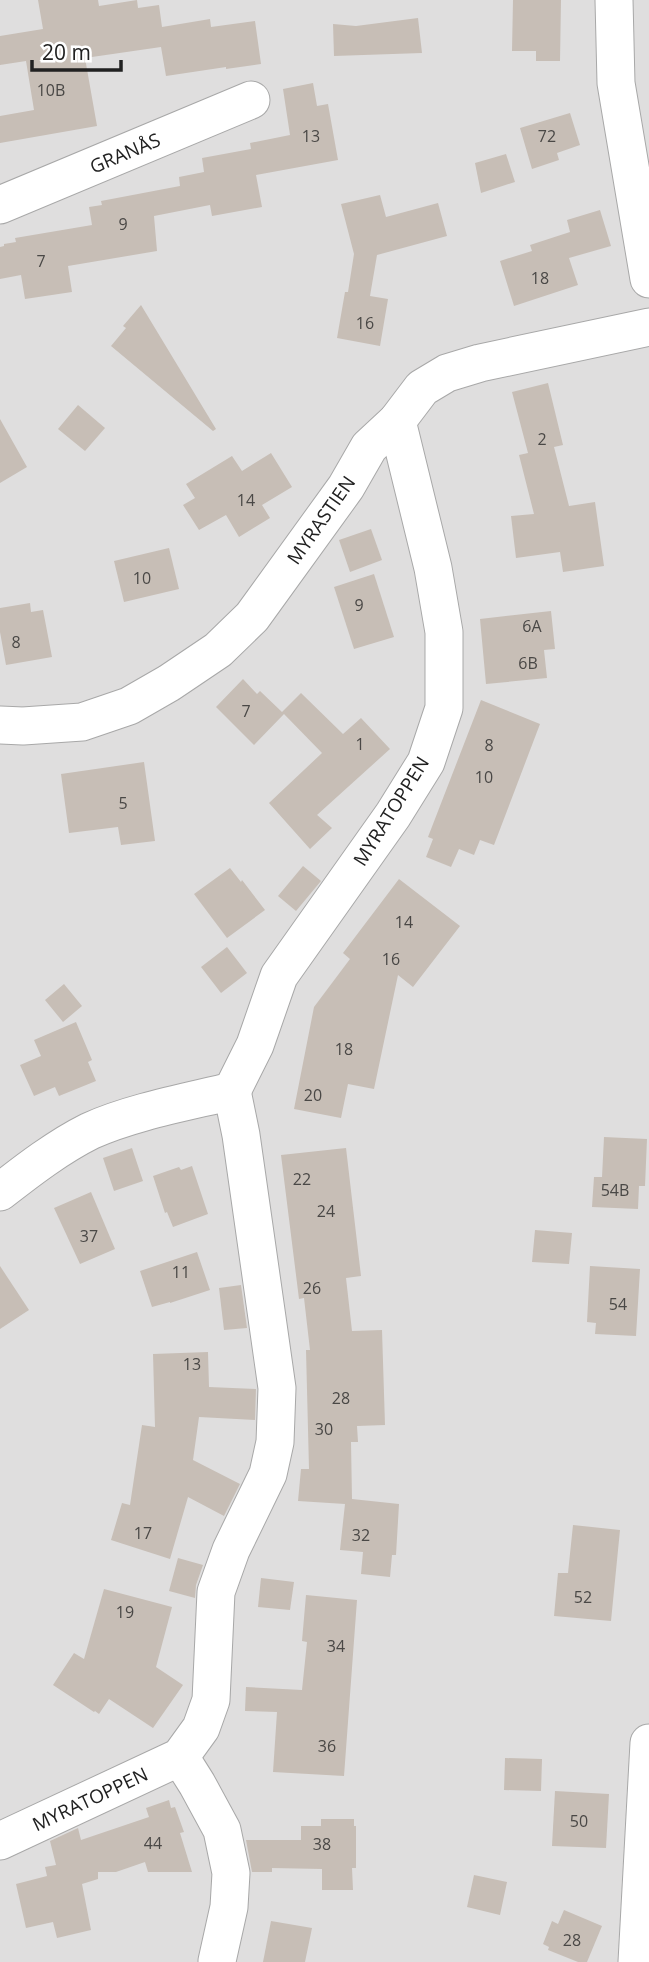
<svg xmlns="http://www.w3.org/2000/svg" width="649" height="1962" font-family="'Open Sans',sans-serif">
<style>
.residential{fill:#dfdede}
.building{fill:#c7beb6}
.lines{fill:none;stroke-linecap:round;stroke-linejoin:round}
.minor-casing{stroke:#a8a8a8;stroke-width:39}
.minor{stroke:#fff;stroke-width:37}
.labels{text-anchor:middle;stroke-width:7;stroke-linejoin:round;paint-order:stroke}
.number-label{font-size:16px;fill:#4a4846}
.street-label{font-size:19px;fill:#212121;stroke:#fff}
</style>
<rect width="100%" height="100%" fill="#f2eee7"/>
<!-- residential -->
<rect class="residential" x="0" y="0" width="649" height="1962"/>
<!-- building -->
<g class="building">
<path d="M38,0H98L99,6L137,0L138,8L159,5L162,27L210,19L211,27L255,21L261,64L226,69V67L166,76L161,47L85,58L97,126L0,143V116L34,110L26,61L0,65V36L43,29Z"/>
<path d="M513,0H561L560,61H536V51H512Z"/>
<path d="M418,18L422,53L334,56L333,24L356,26Z"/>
<path d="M313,83L317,106L328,104L338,160L256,175L262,207L212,216L210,205L154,216L157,251L68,266L72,292L25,299L21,275L0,279V247L4,246V244L16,242L15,238L92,225L89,207L102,205L101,201L180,186L179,177L204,172L202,158L251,149L250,143L290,135L283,89Z"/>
<path d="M570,113L580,145L557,153L559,160L532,169L520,128Z"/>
<path d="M506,154L515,182L481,193L475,163Z"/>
<path d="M380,195L386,217L438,203L447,236L377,255L370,296L388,299L380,346L337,338L345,292H348L354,254L341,204Z"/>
<path d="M600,210L611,246L569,258L578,285L514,306L500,261L532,251L530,245L570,232L567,220Z"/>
<path d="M141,305L216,429L213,431L111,346L126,328L123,326Z"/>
<path d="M548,383L563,445L554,447L569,506L595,502L604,566L563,572L560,552L516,558L511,516L534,514L519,455L528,453L512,392Z"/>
<path d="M78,405L105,428L85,451L58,429Z"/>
<path d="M0,419L27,467L0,483Z"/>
<path d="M271,453L292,487L262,505L270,518L239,537L226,515L199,530L183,505L195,498L186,484L232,456L242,471Z"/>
<path d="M371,529L382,560L350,572L339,540Z"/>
<path d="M169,548L179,589L124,602L114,561Z"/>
<path d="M374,574L394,637L354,649L334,587Z"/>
<path d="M30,603L31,612L43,610L52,657L6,665L0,632V608Z"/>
<path d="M551,611L555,649L544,650L547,678L486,684L480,619Z"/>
<path d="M243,679L257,694L260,691L282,712L301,693L343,734L361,718L390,749L317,815L316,814L332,828L310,849L269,803L322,753L284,714L254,745L216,707Z"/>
<path d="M481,700L540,724L494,845L480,840L474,855L459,849L451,867L426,857L433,839L428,837Z"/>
<path d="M144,762L155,841L121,845L118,827L69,833L61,774Z"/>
<path d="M303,866L321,881L296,911L278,896Z"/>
<path d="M230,868L241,882L242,880L265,910L227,938L194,894Z"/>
<path d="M399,879L460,926L413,987L398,975L374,1089L348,1084L341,1118L294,1109L314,1007L350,959L343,953Z"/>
<path d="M227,947L247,973L221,993L201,967Z"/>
<path d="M64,984L82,1006L63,1022L45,1000Z"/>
<path d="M76,1022L92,1060L88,1062L96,1081L59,1096L55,1087L34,1096L20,1065L41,1056L34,1040Z"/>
<path d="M604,1137L647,1139L645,1186H639L638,1209L592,1207L594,1177H602Z"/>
<path d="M132,1148L143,1181L114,1191L103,1158Z"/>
<path d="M346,1148L361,1276L346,1278L352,1331L382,1330L385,1425L357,1426L358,1442H351L352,1499L399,1504L396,1555H392L390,1577L361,1574L363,1552L340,1550L345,1504L298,1501L301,1469H309L306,1350H310L304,1298L299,1299L281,1155Z"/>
<path d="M192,1166L208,1214L173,1227L167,1212L165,1213L153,1176L179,1167L181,1170Z"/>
<path d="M91,1192L115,1249L80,1264L54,1208Z"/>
<path d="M535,1230L572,1233L569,1264L532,1262Z"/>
<path d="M197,1252L210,1290L170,1303V1302L152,1307L140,1271Z"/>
<path d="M0,1266L29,1310L0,1329Z"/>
<path d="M590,1266L640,1269L636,1336L595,1334L596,1323L587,1322Z"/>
<path d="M241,1285L247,1328L224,1330L219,1288Z"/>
<path d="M208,1352L209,1387L256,1389L255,1420L199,1417L193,1460L240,1484L224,1516L188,1497L170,1559L111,1540L122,1503L130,1505L142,1425L155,1427L153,1354Z"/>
<path d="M573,1525L620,1530L611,1621L554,1616L558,1573H568Z"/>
<path d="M178,1558L203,1565L196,1585L195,1598L169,1591Z"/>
<path d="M261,1578L294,1582L290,1610L258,1607Z"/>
<path d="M104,1589L172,1607L156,1667L183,1685L153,1728L109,1699L99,1714L95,1711L94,1712L53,1685L74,1653L84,1659Z"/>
<path d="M306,1595L357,1600L344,1776L273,1772L277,1712L245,1711L246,1687L302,1690L307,1642L302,1641Z"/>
<path d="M505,1758L542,1759L541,1791L504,1790Z"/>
<path d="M555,1791L609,1794L606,1848L552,1846Z"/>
<path d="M169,1800L171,1808L175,1807L184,1832L180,1833L192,1872H148L145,1862L116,1872H98V1879L82,1884L91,1930L57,1938L53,1922L26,1928L16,1884L47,1876L45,1867L56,1865L50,1841L78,1828L81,1840L149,1817L146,1808Z"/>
<path d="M321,1819H354V1826H356V1868H352L353,1890H322V1869L272,1868V1872H252L246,1840H301V1826H321Z"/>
<path d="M474,1875L507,1882L500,1915L467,1907Z"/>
<path d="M564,1910L602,1926L587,1962H578L548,1950L549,1947L543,1944L552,1921L558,1924Z"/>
<path d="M271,1921L312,1928L305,1962H263Z"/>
</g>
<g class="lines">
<defs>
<g id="minor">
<path d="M614,0L616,83L649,279"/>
<path d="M0,205L251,100"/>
<path d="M0,725L23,726L82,722L129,706L169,683L218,650L252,617L346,487L369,447L397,421L422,388L447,373L480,363L649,327"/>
<path d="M0,1192C28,1170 58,1147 90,1131C132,1112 187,1102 232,1091L255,1045L279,976L393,815L426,762L444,708V632L433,568L397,421"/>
<path d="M180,1757L197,1784L222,1830L231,1873L229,1907L217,1961"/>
<path d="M0,1841L180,1757L201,1728L211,1700L216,1592L231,1550L268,1474L275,1442L277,1388L241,1135L232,1091"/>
<path d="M637,1962L649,1743"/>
</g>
</defs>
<!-- minor casing -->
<use href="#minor" class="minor-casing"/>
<!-- minor -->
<use href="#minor" class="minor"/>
</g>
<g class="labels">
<!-- number labels -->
<g class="number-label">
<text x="51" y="96">10B</text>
<text x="311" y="142">13</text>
<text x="547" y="142">72</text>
<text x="123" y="230">9</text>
<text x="41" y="267">7</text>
<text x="540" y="284">18</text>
<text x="365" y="329">16</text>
<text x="542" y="445">2</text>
<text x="246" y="506">14</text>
<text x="142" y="584">10</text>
<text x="359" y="611">9</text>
<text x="532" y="632">6A</text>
<text x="16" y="648">8</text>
<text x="528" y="669">6B</text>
<text x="246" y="717">7</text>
<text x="360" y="750">1</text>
<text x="489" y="751">8</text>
<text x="484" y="783">10</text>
<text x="123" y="809">5</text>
<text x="404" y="928">14</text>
<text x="391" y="965">16</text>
<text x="344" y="1055">18</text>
<text x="313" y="1101">20</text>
<text x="302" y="1185">22</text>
<text x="615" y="1196">54B</text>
<text x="326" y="1217">24</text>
<text x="89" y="1242">37</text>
<text x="181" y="1278">11</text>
<text x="312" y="1294">26</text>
<text x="618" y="1310">54</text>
<text x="192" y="1370">13</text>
<text x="341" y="1404">28</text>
<text x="324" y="1435">30</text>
<text x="143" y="1539">17</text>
<text x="361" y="1541">32</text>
<text x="583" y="1603">52</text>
<text x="125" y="1618">19</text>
<text x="336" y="1652">34</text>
<text x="327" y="1752">36</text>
<text x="579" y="1827">50</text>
<text x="153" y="1849">44</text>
<text x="322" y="1850">38</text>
<text x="572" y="1946">28</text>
</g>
<!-- street labels -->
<g class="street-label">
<text transform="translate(125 153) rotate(-23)" y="7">GRANÅS</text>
<text transform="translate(321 520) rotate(-55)" y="7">MYRASTIEN</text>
<text transform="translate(391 811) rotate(-58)" y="7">MYRATOPPEN</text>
<text transform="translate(90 1799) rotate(-25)" y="7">MYRATOPPEN</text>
</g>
</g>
<!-- scale -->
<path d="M32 60v10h89v-10" fill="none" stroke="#212121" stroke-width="3.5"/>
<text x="42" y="60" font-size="21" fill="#212121" stroke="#ffffff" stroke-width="5" paint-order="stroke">20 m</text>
</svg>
